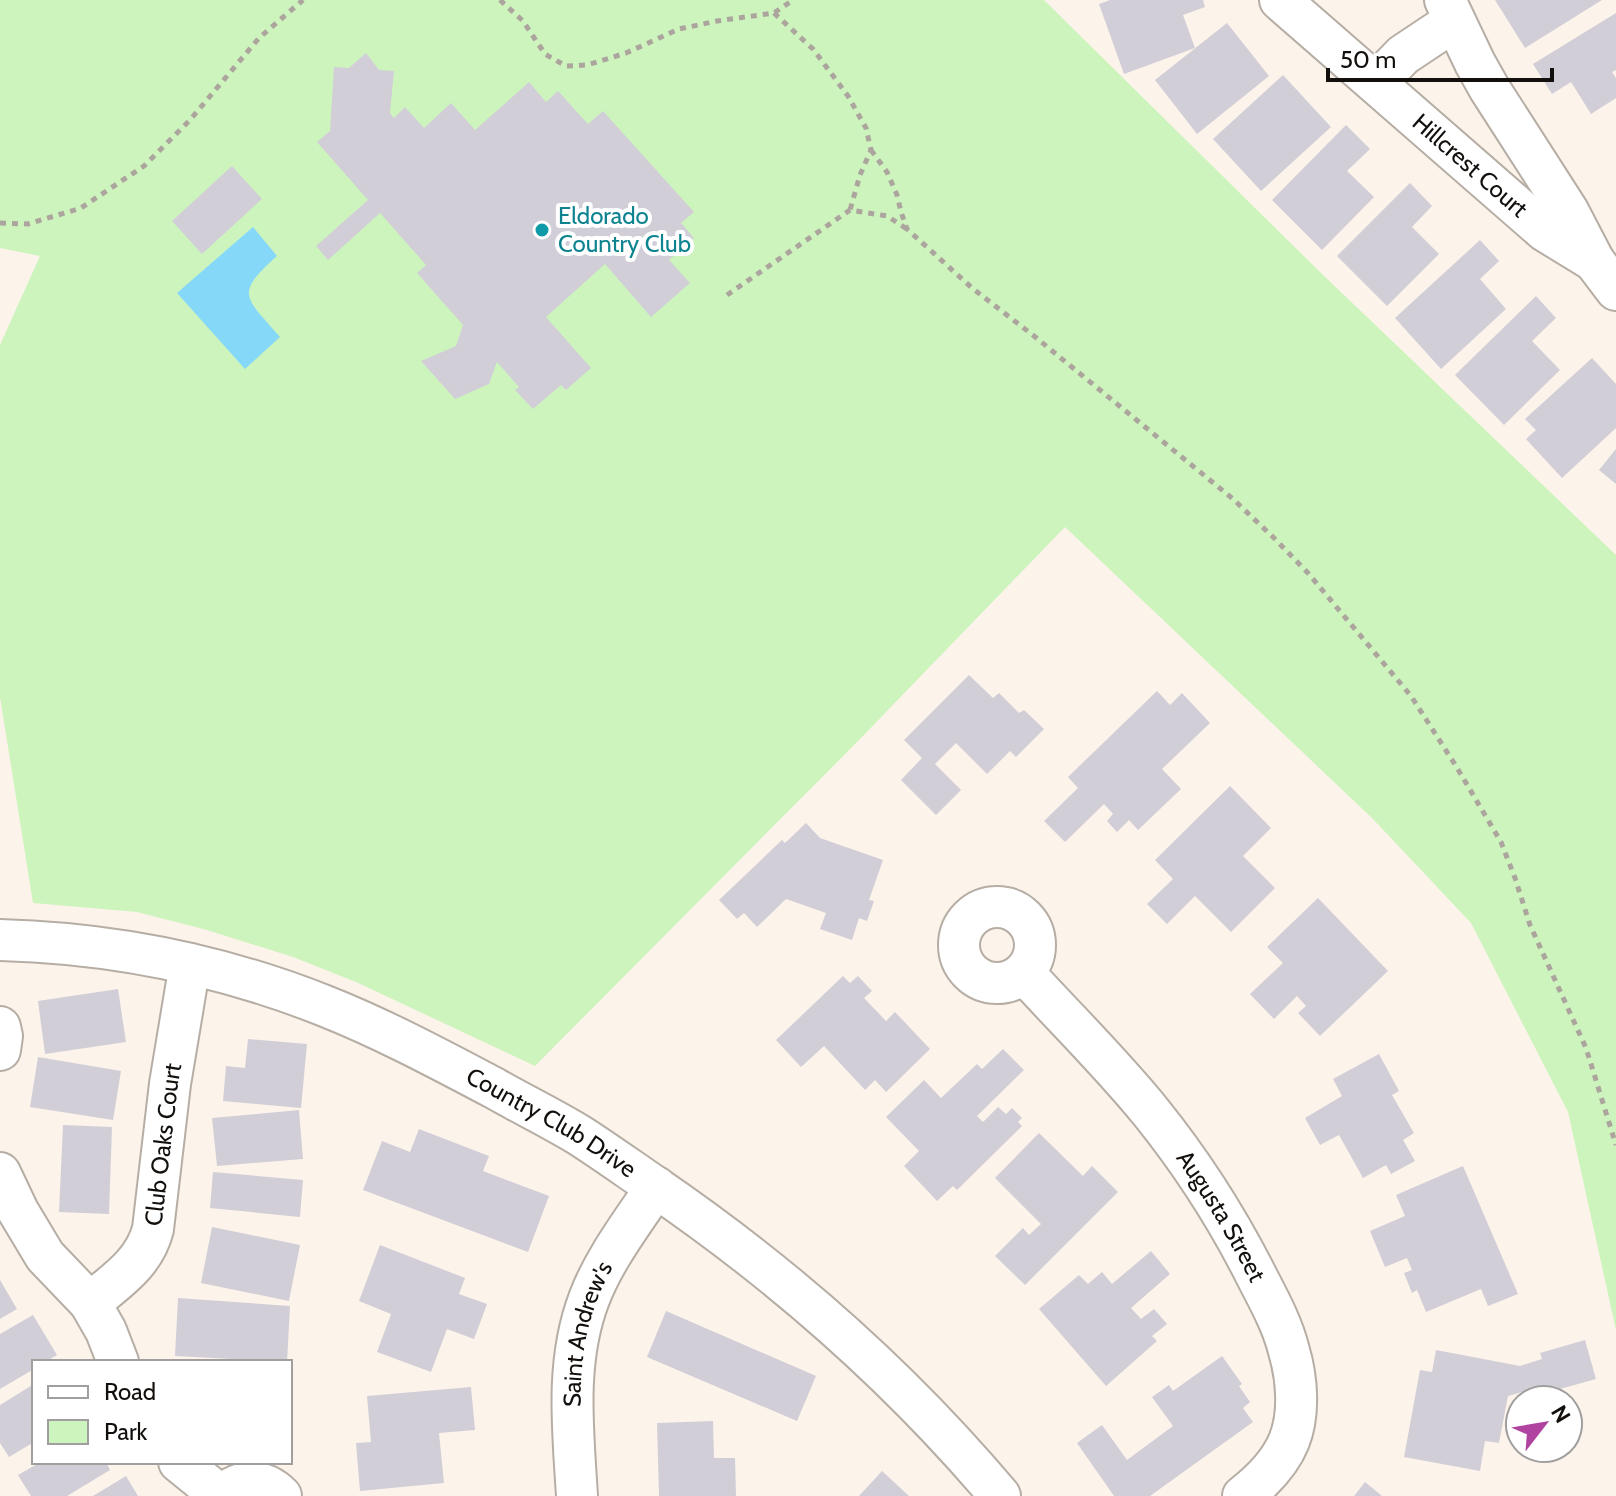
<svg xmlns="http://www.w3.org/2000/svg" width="1616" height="1496" font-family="Cabin,sans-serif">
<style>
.green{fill:#cdf4bd}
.water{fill:#86d8f9}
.building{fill:#d2ced8}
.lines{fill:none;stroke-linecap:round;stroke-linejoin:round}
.minor-casing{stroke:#b6aea5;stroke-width:44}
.path{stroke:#aca59e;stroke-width:5;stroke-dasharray:6 6;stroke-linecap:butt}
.minor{stroke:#fff;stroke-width:40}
.culture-dot{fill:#0f9aa8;stroke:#fff;stroke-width:3}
.labels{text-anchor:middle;stroke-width:8;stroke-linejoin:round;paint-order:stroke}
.street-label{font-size:24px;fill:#120f0c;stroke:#fff}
.culture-label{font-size:24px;fill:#0d838f;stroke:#fff;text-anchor:start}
</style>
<rect width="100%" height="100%" fill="#fcf3ea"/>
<!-- green -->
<path class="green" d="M0,0H1044L1321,273L1616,555V1330L1568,1112L1471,923L1372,818L1065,527L859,740L535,1066L356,982L293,957L207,930L137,912L33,903L0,697V345L40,256L0,248Z"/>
<!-- water -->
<path class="water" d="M253,227L277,256C233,295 246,297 280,337L245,369L177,293Z"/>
<!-- building -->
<g class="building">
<path d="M1110,0H1203L1205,7L1183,15L1195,48L1124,74L1099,4Z"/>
<path d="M1495,0H1602L1525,48Z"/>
<path d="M1616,13V70L1612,72L1616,78V98L1591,114L1571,82L1552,94L1533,64Z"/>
<path d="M1227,23L1269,76L1197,134L1155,80Z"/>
<path d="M366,53L379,70L394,71L390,113L394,118L405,107L424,128L451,103L475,130L529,82L546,102L558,91L588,124L603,111L694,212L681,223L694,238L669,260L690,283L651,317L605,264L546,317L591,368L566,390L561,385L533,409L515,390L519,387L497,362L489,384L455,399L421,361L456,346L463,325L417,273L426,265L380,213L328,260L316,246L368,200L317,142L330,131L334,67L349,68Z"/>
<path d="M1283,75L1331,127L1261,191L1213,139Z"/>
<path d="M1346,125L1370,149L1347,171L1374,197L1322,250L1272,200Z"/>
<path d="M232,166L262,199L202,254L172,221Z"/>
<path d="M1410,183L1432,206L1412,227L1439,254L1387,306L1337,256Z"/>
<path d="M1480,240L1499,261L1480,279L1506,309L1441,369L1395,318Z"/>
<path d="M1536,296L1556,318L1532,341L1560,370L1504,425L1455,375Z"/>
<path d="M1592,358L1616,384V428L1562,478L1526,439L1536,430L1525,419Z"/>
<path d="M1616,449V484L1599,470Z"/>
<path d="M969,675L993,698L999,693L1019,713L1024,710L1044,729L1016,757L1010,751L987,774L956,743L935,764L961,790L936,815L901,780L922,758L904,740Z"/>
<path d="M1157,691L1170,705L1182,693L1210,723L1162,769L1181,789L1138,830L1129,820L1117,832L1107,821L1113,814L1104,804L1065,842L1044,821L1078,788L1068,777Z"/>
<path d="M1230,786L1271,828L1243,856L1275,888L1231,932L1195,896L1167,924L1147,904L1173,879L1155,860Z"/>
<path d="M806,823L820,838L883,860L869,900L874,901L867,921L859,918L852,940L820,929L826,913L786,899L757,927L744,913L737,919L719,900L782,840L785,843Z"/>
<path d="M1318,898L1388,971L1320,1036L1298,1013L1306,1006L1297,996L1274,1019L1250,994L1283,963L1267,947Z"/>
<path d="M843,976L850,983L858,976L872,991L864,998L886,1021L895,1012L930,1049L886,1092L875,1080L865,1090L824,1046L801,1067L776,1040Z"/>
<path d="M118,989L126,1042L45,1054L38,1001Z"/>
<path d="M248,1039L307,1044L301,1108L223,1101L226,1066L245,1068Z"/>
<path d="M1003,1049L1024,1070L977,1116L983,1122L998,1107L1006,1114L1012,1108L1022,1118L1018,1122L1022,1126L957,1190L953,1186L937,1201L904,1166L919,1151L886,1117L924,1080L941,1098L977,1064L982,1069Z"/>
<path d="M1379,1054L1399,1091L1392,1095L1414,1133L1403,1140L1415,1161L1391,1174L1386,1165L1363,1178L1339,1135L1320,1145L1305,1118L1342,1096L1333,1079Z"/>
<path d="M38,1057L121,1071L113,1120L30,1107Z"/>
<path d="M299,1110L303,1159L217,1166L212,1118Z"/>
<path d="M63,1125L112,1127L109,1214L59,1212Z"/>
<path d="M419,1129L489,1156L483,1171L549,1196L528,1252L363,1190L382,1141L410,1152Z"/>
<path d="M1039,1133L1083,1176L1092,1166L1118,1192L1025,1285L995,1256L1023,1228L1029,1235L1041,1224L995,1178Z"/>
<path d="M1463,1166L1518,1294L1488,1306L1481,1289L1426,1312L1417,1290L1412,1293L1404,1273L1412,1270L1407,1258L1385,1267L1370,1231L1405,1216L1396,1195Z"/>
<path d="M213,1172L303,1180L300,1217L210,1208Z"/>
<path d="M212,1227L300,1245L289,1301L201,1283Z"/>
<path d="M380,1245L465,1278L459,1294L487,1304L474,1339L447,1329L431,1372L377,1352L391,1314L359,1301Z"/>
<path d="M1151,1251L1170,1274L1131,1308L1141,1319L1154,1309L1167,1324L1152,1336L1157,1341L1106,1386L1039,1309L1079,1275L1088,1284L1102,1272L1112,1284Z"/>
<path d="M0,1280L17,1309L0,1319Z"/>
<path d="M178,1298L290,1306L287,1362L175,1356Z"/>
<path d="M666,1311L816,1376L797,1421L647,1357Z"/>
<path d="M33,1315L57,1355L45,1362H34V1369L0,1389V1334Z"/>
<path d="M1585,1340L1596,1379L1549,1392L1547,1385L1508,1396L1499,1443L1485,1441L1480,1471L1404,1457L1420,1370L1432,1372L1436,1350L1520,1366L1542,1359L1540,1353Z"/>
<path d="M1222,1356L1242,1384L1239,1386L1250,1402L1243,1408L1253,1422L1150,1496H1114L1077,1443L1102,1425L1127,1460L1173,1426L1152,1397L1169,1385L1173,1391Z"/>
<path d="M34,1384V1442L9,1457L0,1443V1405Z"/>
<path d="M471,1387L475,1430L439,1433L444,1483L360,1491L356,1443L371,1442L367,1396Z"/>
<path d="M713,1421L714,1458H735L736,1496H659L657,1423Z"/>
<path d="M41,1462H106L110,1470L67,1496H31L18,1475Z"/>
<path d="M882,1471L909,1496H859Z"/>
<path d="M126,1476L138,1496H93Z"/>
<path d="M1365,1482L1382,1496H1354Z"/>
</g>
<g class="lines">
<defs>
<g id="minor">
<path id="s1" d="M1280,0L1545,231L1594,261"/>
<path d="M1445,0L1475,63L1489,88L1568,211L1594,261L1616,290"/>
<path d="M1376,83L1403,55L1454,21"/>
<circle cx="997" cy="945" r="38"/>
<path id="s2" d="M0,940C111,943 222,965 325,1006C383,1029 439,1059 494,1088C522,1104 551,1118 579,1135C604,1151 629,1169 654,1186C784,1275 898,1375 1000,1496"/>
<path id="s3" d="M1024,973C1066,1019 1111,1063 1150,1111C1192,1163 1228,1219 1258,1279C1270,1302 1283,1326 1289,1351C1297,1378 1300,1414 1289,1441C1280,1463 1261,1482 1243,1496"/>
<path d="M0,1027L2,1036L0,1050"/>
<path d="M0,1173L18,1211L45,1256L90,1303L106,1331L118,1362"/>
<path id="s4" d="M90,1303C116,1281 144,1264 153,1229L170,1084L190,964"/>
<path d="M179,1462L221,1496"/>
<path d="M222,1496C240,1478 263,1478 281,1496"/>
<path id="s5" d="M577,1496C573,1430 565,1362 589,1299C604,1259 632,1223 656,1187"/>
</g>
</defs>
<!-- minor casing -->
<use href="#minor" class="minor-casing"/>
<!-- path -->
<g class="path">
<path d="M500,0L523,21L545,54L566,66L587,65L626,53L679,29L717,21L774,13L793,0"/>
<path d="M774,13L813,49L848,96L866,128L871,150L860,175L850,210"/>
<path d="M871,150L887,172L897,195L901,212L907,229L972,288L1034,336L1233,499L1274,538L1308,573L1411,696L1456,766L1501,842L1515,878L1530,925L1586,1048L1616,1145"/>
<path d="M0,223L28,224L81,208L144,166L190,120L259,38L303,0"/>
<path d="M727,295L850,210L887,216L907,229"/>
</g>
<!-- minor -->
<use href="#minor" class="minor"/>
</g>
<!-- markers -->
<circle class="culture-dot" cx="542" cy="230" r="8"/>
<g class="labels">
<!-- street labels -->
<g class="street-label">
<text dy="8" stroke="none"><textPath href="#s1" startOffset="252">Hillcrest Court</textPath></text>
<text dy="8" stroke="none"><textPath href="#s2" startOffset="588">Country Club Drive</textPath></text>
<text dy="8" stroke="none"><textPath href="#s4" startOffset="184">Club Oaks Court</textPath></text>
<text dy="8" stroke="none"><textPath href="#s3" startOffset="314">Augusta Street</textPath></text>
<text dy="8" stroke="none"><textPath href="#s5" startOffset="164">Saint Andrew's</textPath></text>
</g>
<!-- culture labels -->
<g class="culture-label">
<text x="558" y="224">Eldorado<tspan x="558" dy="28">Country Club</tspan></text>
</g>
</g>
<!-- legend -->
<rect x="32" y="1360" width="260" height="104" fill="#ffffff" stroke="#a09f9e" stroke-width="2"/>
<rect x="48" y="1386" width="40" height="12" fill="#ffffff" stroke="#a09f9e" stroke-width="2"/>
<text x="104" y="1400" font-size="24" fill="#120f0c">Road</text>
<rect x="48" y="1420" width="40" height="24" fill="#cdf4bd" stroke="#a09f9e" stroke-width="2"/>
<text x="104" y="1440" font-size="24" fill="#120f0c">Park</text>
<!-- north arrow -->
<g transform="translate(1544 1424) rotate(59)"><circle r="38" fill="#ffffff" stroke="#a09f9e" stroke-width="2"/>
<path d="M0-6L14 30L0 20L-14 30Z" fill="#b042a0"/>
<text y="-12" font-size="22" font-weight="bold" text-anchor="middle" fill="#120f0c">N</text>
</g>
<!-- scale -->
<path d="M1328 68v12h224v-12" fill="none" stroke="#120f0c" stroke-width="4"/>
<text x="1340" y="68" font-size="24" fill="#120f0c" stroke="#ffffff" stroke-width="6" paint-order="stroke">50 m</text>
</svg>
